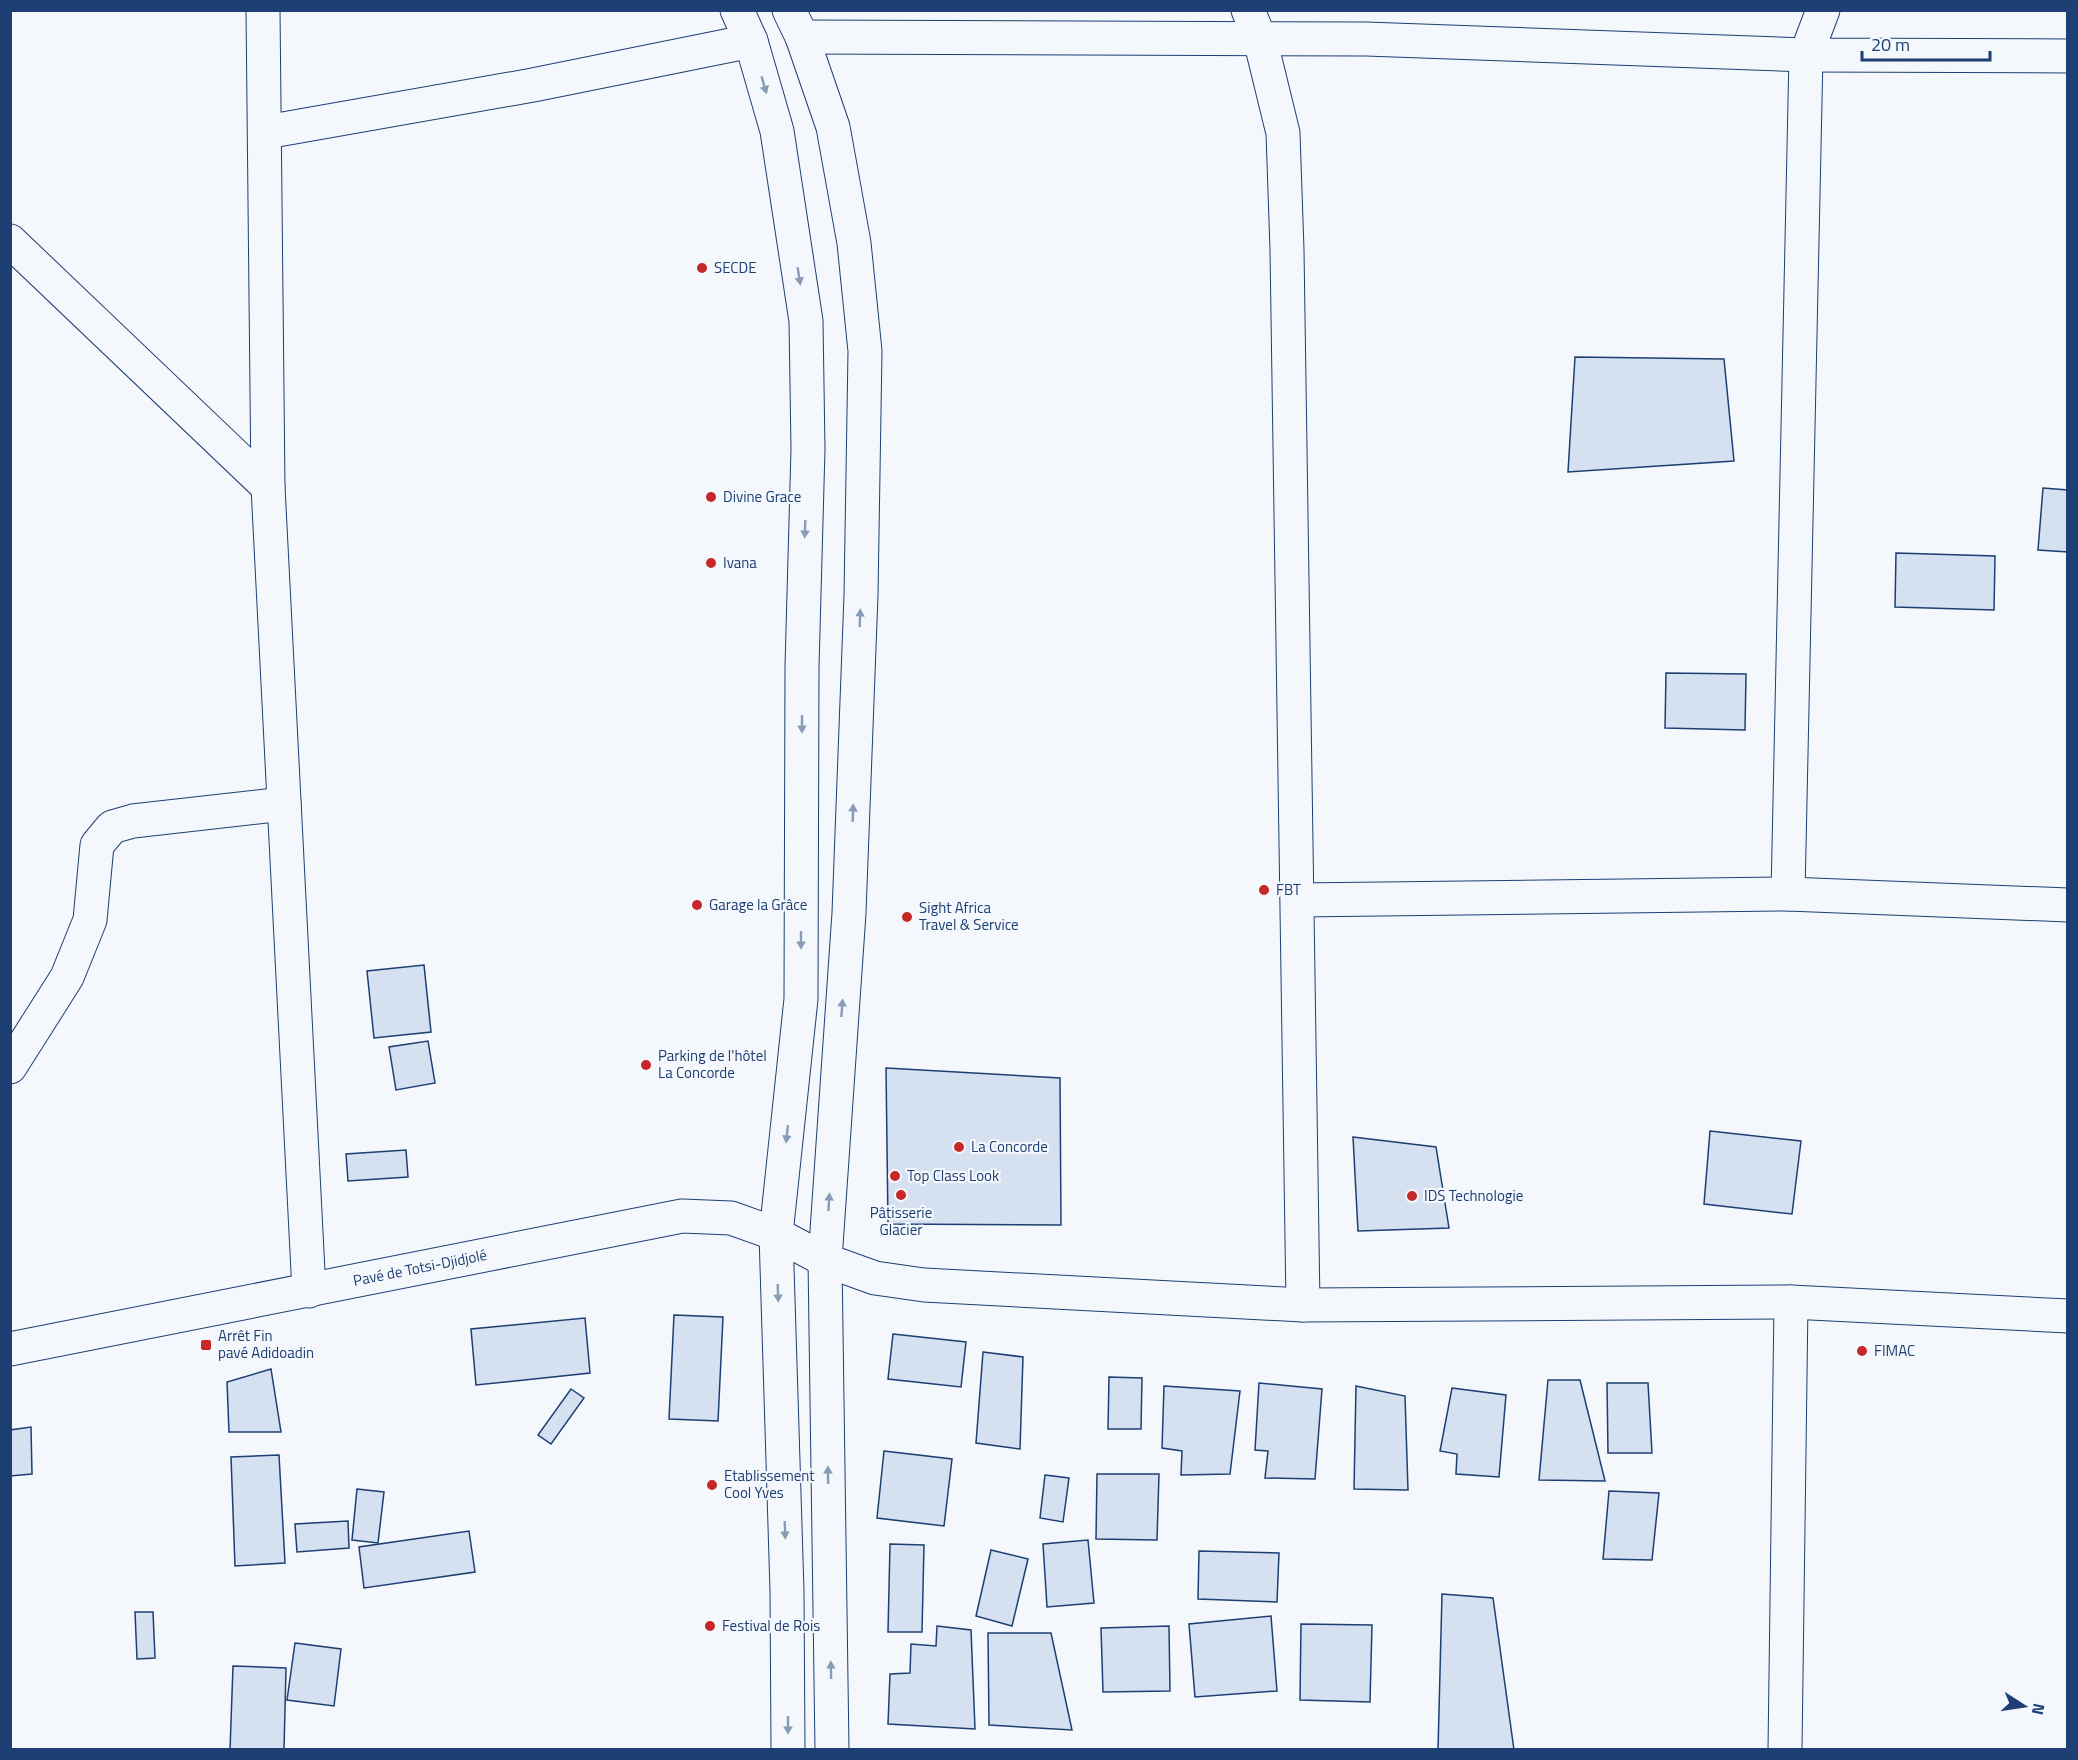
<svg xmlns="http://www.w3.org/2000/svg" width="2078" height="1760" font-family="'Titillium Web',sans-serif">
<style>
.building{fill:#d5e0f0;stroke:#1d3f73;stroke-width:1.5}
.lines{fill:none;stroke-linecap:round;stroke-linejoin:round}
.street-casing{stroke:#1d3f73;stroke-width:35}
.secondary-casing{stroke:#1d3f73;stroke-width:35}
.street{stroke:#f4f7fb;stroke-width:33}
.secondary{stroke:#f4f7fb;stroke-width:33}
.oneway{fill:#889bb7}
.poi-dot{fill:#c62828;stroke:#f4f7fb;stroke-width:2}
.labels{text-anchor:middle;stroke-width:4.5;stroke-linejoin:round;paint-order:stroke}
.poi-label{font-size:15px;fill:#1d3f73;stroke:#f4f7fb;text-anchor:start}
.street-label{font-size:15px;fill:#1d3f73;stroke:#f4f7fb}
</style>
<rect width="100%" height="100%" fill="#f4f7fb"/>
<!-- building -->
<g class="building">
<path d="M1575,357L1724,359L1734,461L1568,472Z"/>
<path d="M2043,488L2068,490V552L2038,550Z"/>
<path d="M1896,553L1995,556L1994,610L1895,607Z"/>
<path d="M1666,673L1746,674L1745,730L1665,728Z"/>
<path d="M424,965L431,1032L374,1038L367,971Z"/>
<path d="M428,1041L435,1083L396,1090L389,1047Z"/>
<path d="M886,1068L1060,1078L1061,1225L888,1224Z"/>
<path d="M1710,1131L1801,1141L1792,1214L1704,1204Z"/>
<path d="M1353,1137L1436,1147L1449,1228L1358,1231Z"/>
<path d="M406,1150L408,1177L348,1181L346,1154Z"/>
<path d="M674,1315L723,1317L718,1421L669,1419Z"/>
<path d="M585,1318L590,1373L476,1385L471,1329Z"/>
<path d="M893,1334L966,1342L961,1387L888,1379Z"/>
<path d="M983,1352L1023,1357L1020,1449L976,1443Z"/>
<path d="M271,1369L281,1432H229L227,1382Z"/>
<path d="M1109,1377L1142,1378L1141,1429H1108Z"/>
<path d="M1548,1380H1580L1605,1481L1539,1480Z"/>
<path d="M1259,1383L1322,1389L1315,1479L1265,1478L1268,1451L1255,1450Z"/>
<path d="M1607,1383H1648L1652,1453H1608Z"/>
<path d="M1164,1386L1240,1391L1230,1474L1181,1475L1182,1451L1162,1448Z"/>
<path d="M1356,1386L1405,1396L1408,1490L1354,1489Z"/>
<path d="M1452,1388L1506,1395L1499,1477L1456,1474L1457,1454L1440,1451Z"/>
<path d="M571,1389L584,1398L551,1444L538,1435Z"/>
<path d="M31,1427L32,1474L10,1476V1430Z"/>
<path d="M884,1451L952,1459L944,1526L877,1518Z"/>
<path d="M279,1455L285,1563L235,1566L231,1457Z"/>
<path d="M1097,1474H1159L1157,1540L1096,1539Z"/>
<path d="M1045,1475L1069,1478L1063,1522L1040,1518Z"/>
<path d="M357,1489L384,1492L378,1543L352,1540Z"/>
<path d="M1609,1491L1659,1493L1652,1560L1603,1559Z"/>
<path d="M348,1521L349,1548L297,1552L295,1524Z"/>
<path d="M469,1531L475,1572L364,1588L359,1547Z"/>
<path d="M1088,1540L1094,1603L1047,1607L1043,1544Z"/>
<path d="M890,1544L924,1545L922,1632H888Z"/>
<path d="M991,1550L1028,1559L1012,1626L976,1616Z"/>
<path d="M1199,1551L1279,1553L1277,1602L1198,1599Z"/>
<path d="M1442,1594L1493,1598L1514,1750H1438Z"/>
<path d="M135,1612H153L155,1658L137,1659Z"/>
<path d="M1271,1616L1277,1691L1195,1697L1189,1624Z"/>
<path d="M1301,1624L1372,1625L1370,1702L1300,1700Z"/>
<path d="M937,1626L971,1630L975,1729L888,1724L890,1674L910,1673L911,1644L936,1646Z"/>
<path d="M1169,1626L1170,1691L1103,1692L1101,1628Z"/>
<path d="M988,1633H1051L1072,1730L989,1725Z"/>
<path d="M295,1643L341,1649L334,1706L287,1700Z"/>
<path d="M233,1666L286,1668L284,1750H230Z"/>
</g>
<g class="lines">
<defs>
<g id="street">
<path d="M263,10L268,487L309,1291"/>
<path d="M1248,10L1260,39L1283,133L1287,250L1303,1305"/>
<path d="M802,37L1366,39L1806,55L2068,56"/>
<path d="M266,132L533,85L751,41"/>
<path d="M10,241L268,487"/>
<path d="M1788,894L1806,55L1823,10"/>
<path d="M1298,900L1788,894L2068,905"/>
<path d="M10,1067L67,977L90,920L97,845L112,827L133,821L284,804"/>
<path d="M1785,1750L1791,1302"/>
</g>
<g id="secondary">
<path d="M737,10L751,41L777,131L806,321L808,449L802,667L801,999L776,1234L787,1591L788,1750"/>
<path d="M789,10L802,37L833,127L854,243L865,351L861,595L849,913L825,1260L832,1750"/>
<path id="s1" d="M10,1349L682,1216L731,1218L776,1234L825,1260L875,1278L924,1285L1303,1305L1791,1302L2068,1316"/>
</g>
</defs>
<!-- street casing -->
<use href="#street" class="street-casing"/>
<!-- secondary casing -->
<use href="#secondary" class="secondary-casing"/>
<!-- street -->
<use href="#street" class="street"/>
<!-- secondary -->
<use href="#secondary" class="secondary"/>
</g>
<!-- one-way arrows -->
<defs><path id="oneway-solid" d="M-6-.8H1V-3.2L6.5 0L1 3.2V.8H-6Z" transform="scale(1.5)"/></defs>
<g class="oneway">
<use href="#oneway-solid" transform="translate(764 85) rotate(74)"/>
<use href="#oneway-solid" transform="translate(799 276) rotate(81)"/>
<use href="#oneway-solid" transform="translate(805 529) rotate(92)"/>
<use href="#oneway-solid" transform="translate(860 618) rotate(-88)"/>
<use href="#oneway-solid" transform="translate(802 724) rotate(90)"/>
<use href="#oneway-solid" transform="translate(853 813) rotate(-88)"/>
<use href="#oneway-solid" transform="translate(801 940) rotate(90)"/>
<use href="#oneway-solid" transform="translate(842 1008) rotate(-86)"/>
<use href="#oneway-solid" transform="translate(787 1134) rotate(96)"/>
<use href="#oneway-solid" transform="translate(829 1202) rotate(-86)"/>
<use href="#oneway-solid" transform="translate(778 1293) rotate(88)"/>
<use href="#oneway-solid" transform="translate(828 1475) rotate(-91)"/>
<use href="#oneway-solid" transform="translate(785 1530) rotate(88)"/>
<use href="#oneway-solid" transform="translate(831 1670) rotate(-91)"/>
<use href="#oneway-solid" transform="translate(788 1725) rotate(90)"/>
</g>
<!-- markers -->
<g class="poi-dot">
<circle cx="702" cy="268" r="6"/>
<circle cx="711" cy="497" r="6"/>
<circle cx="711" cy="563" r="6"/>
<circle cx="1264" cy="890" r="6"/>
<circle cx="697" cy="905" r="6"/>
<circle cx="907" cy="917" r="6"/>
<circle cx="646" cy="1065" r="6"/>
<circle cx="959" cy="1147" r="6"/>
<circle cx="895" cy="1176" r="6"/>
<circle cx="901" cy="1195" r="6"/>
<circle cx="1412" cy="1196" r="6"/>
<rect x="200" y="1339" width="12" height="12" rx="3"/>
<circle cx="1862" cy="1351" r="6"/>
<circle cx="712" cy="1485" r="6"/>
<circle cx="710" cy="1626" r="6"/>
</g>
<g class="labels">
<!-- poi labels -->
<g class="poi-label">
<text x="714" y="273">SECDE</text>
<text x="723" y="502">Divine Grace</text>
<text x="723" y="568">Ivana</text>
<text x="1276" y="895">FBT</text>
<text x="709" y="910">Garage la Grâce</text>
<text x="919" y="913">Sight Africa<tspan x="919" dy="17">Travel &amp; Service</tspan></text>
<text x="658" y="1061">Parking de l'hôtel<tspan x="658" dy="17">La Concorde</tspan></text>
<text x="971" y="1152">La Concorde</text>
<text x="907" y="1181">Top Class Look</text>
<text x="1424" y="1201">IDS Technologie</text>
<text x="901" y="1218" text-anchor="middle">Pâtisserie<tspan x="901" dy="17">Glacier</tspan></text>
<text x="218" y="1341">Arrêt Fin<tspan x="218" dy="17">pavé Adidoadin</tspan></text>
<text x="1874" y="1356">FIMAC</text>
<text x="724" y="1481">Etablissement<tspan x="724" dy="17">Cool Yves</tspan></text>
<text x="722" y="1631">Festival de Rois</text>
</g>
<!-- street labels -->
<g class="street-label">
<text dy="5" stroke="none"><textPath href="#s1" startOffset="418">Pavé de Totsi-Djidjolé</textPath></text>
</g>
</g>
<!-- border -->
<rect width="2078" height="1760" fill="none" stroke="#1d3f73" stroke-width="24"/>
<!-- north arrow -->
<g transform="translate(2024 1706) rotate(102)" stroke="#f4f7fb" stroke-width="4.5" paint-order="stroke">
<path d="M0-4.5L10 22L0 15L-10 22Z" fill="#1d3f73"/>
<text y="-9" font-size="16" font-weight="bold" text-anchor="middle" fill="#1d3f73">N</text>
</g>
<!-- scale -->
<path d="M1862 51v9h128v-9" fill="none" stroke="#1d3f73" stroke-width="3"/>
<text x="1871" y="51" font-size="18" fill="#1d3f73" stroke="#f4f7fb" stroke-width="4.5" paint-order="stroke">20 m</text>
</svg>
